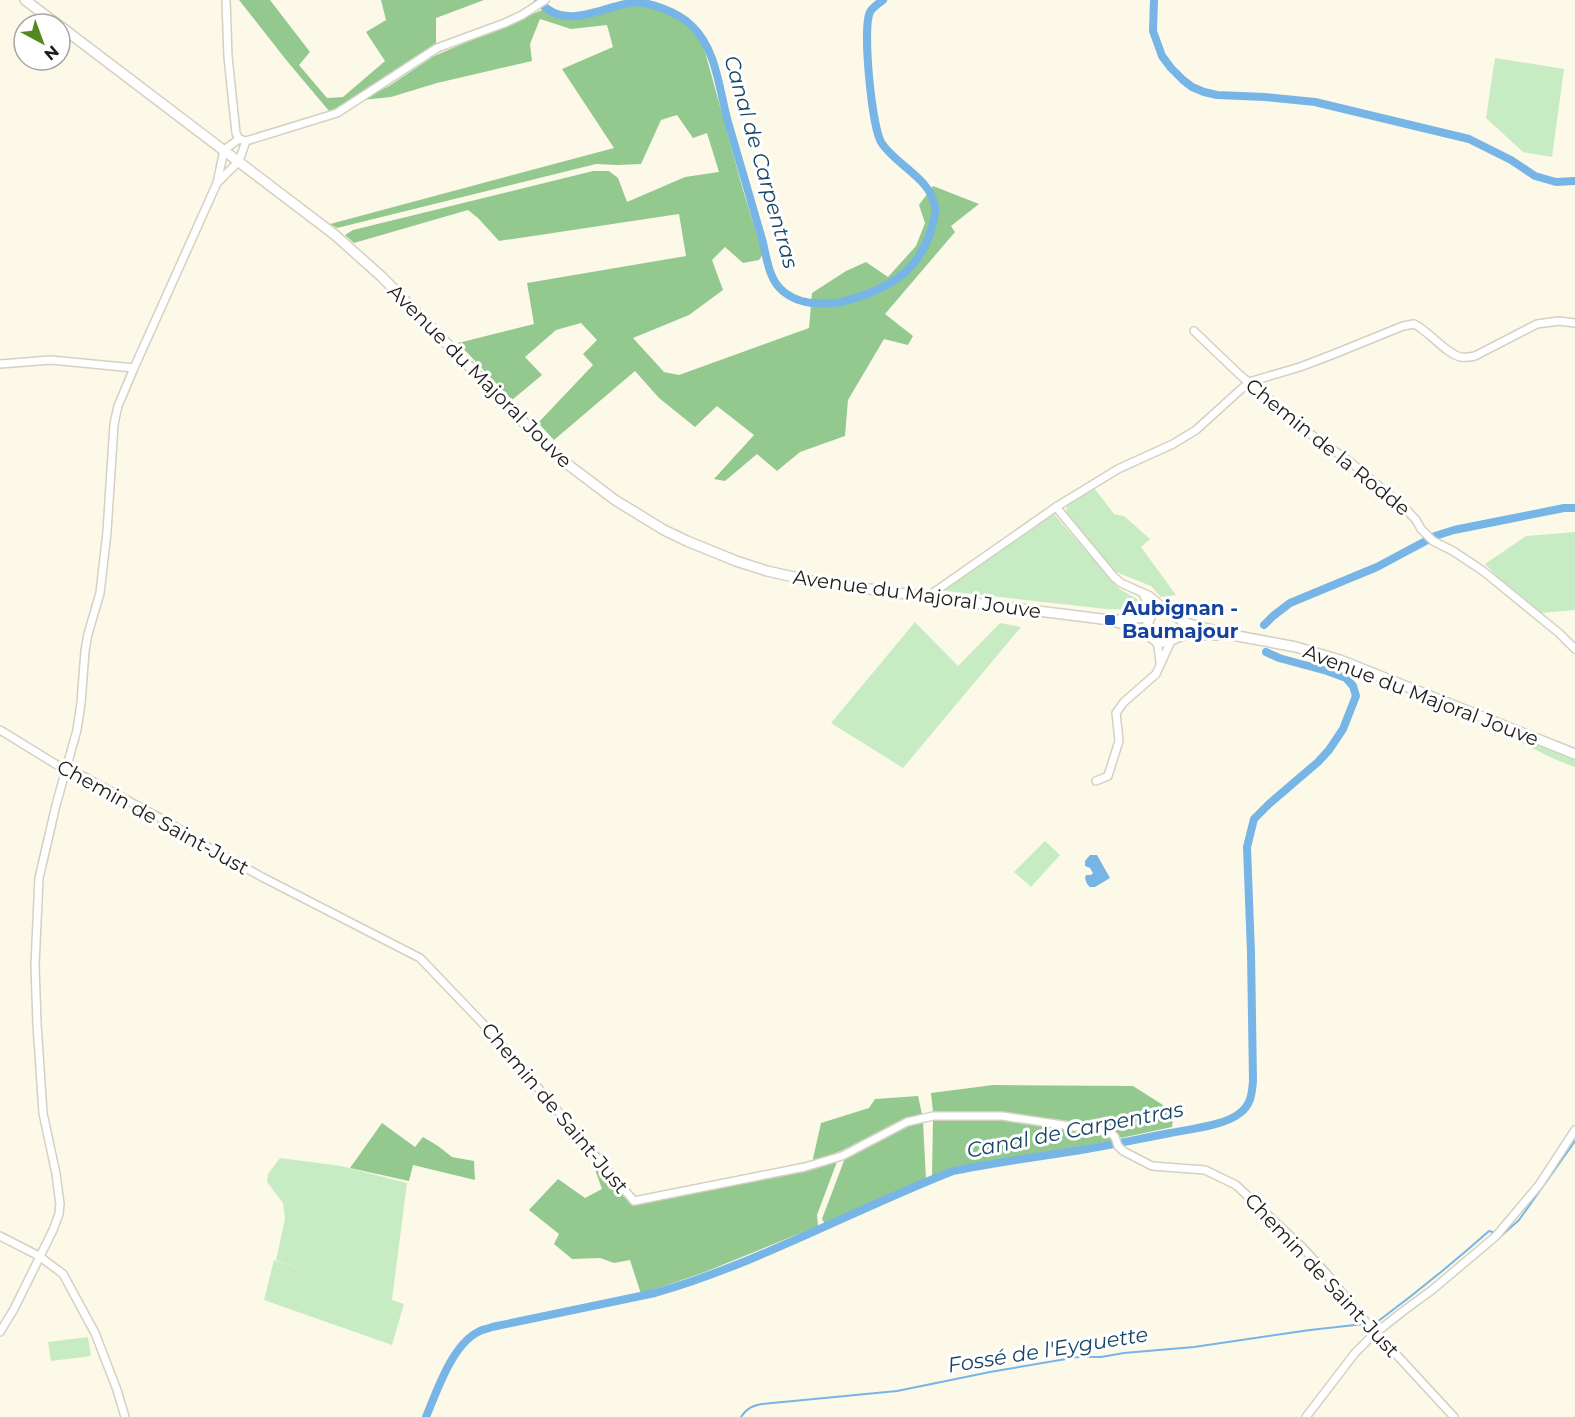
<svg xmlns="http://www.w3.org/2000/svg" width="1575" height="1417" font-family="Montserrat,sans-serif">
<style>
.green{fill:#c7ecc4}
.forest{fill:#93c98f}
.water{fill:#77b5e7}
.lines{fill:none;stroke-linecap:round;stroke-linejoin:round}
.stream{stroke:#77b5e7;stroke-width:2}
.canal{stroke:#77b5e7;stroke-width:8}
.street-casing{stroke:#d4d1c2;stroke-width:10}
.secondary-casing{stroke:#d4d1c2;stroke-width:12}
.street{stroke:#fff;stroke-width:7}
.secondary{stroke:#fff;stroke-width:9}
.transit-dot{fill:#1a4fb4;stroke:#fff;stroke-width:2}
.labels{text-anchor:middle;stroke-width:6;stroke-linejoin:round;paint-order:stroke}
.street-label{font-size:20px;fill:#1e1d18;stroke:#fff}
.transit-label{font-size:20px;font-weight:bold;fill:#164399;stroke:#fff;text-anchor:start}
.water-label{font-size:21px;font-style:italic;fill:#164566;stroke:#fff}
</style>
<rect width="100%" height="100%" fill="#fcf9e9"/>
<!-- green -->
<g class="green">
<path d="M1495,58L1564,69L1552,157L1523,152L1486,118Z"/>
<path d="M1094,488L1114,514L1124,516L1150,539L1141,547L1176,595L1161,597L1151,586L1116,572L1068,518L1066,509L1070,501Z"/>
<path d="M1053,513L1118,588L1137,599L1141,610L1106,609L946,591L945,587Z"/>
<path d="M1575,532V610L1541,613L1500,580L1485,564L1526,536Z"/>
<path d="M915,622L958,666L1000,623L1021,627L903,768L831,723Z"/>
<path d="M1485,724L1575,759V767C1557,761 1542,753 1526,745C1513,738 1499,733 1486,726Z"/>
<path d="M1045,841L1060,855L1031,887L1014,872Z"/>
<path d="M280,1158L341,1166L407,1183L392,1300L404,1304L392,1345L264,1300L274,1260L303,1270L276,1260L285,1219L283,1203L267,1182L268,1174Z"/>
<path d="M88,1337L91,1356L51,1361L48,1342Z"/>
</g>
<!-- forest -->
<g class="forest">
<path d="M239,0H270L310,52L299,65L327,98L343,97L385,61L366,32L386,20L381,0H484L436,18V45L337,110L329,111L287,61Z"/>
<path d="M633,4C653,6 675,12 690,26C694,30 698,36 702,41L743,190L763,254L759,260L743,263L725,247L712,260L723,290L689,315L633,338L664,372L679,375L809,328L812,293L846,271L866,262L888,277L916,246L925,223L919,205L933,186L979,204L951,226L955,232L885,314L913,336L908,345L884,339L848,400L845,436L800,452L777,471L757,454L725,481L714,479L754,435L717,406L695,427L659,398L635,371L554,440L538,423L593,365L583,354L597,340L581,323L556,330L525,357L542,375L512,400L458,343L534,324L527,283L686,256L679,214L499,241L478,218L468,210L354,243L345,235L353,230L593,171H609L618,178L627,202L685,177L719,172L707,133L693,138L677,115L661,120L641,164L617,165L596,164L337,228L330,224L614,148L562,69L613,47L607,25L571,29L540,19L530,44L532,61L437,83L391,97L362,100L389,86L434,56L542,10L558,17L577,19Z"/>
<path d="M993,1085L1133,1086L1174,1112L1172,1127L1121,1138L1114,1129L1076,1122L1003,1113L933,1112L931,1093Z"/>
<path d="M918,1096L922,1114L905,1118L845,1149L812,1163L821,1123L869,1108L875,1099Z"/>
<path d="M999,1118L1110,1135L1113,1141L957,1167L932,1176L933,1119Z"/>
<path d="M923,1122L926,1179L825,1224L822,1219L845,1158L907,1125Z"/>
<path d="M382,1123L415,1147L423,1137L438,1146L452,1157L474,1161L475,1180L413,1165L409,1181L350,1168Z"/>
<path d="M838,1159L817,1215L818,1226L705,1272L641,1294L630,1260L614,1263L600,1258L572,1259L554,1244L559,1234L529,1210L558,1179L585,1198L602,1189L593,1164L597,1162L633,1204Z"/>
</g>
<!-- water -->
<path class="water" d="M1090,855H1097L1110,878L1095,887H1090L1087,884L1085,878L1086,875H1091L1093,873L1090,868L1085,866V861Z"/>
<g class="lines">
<!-- stream -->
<g class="stream">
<path d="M1501,1236L1519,1220L1575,1141"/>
<path d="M1370,1323L1377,1322C1416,1293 1453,1263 1489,1231L1496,1233"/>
<path d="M741,1417C747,1408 752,1406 762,1404L897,1391L990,1372L1078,1357H1101L1124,1353L1194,1347L1310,1330L1364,1324"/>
</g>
<!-- canal -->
<g class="canal">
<path d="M538,0C563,32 599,8 630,3C648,0 679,13 692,26C717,50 719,90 728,122C739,161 751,200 762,239C767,257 768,280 784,292C800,305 822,305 841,302C862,297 885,288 902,275C916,263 926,247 931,230C933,223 936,215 935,207C931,178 895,165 881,142C872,126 862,29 870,12C872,8 879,3 883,0"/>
<path d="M1154,0L1153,31L1162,56L1171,68L1183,80L1192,87L1204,92L1217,95L1265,97L1315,102L1469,139L1511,160L1535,176L1556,182L1575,181"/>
<path d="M1264,625L1273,616L1290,603L1377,567L1435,536L1454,530L1564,508H1575"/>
<path d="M426,1417C437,1391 452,1345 478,1332C482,1329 488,1329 492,1327L655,1293C759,1263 853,1210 953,1171C994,1163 1035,1157 1075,1151C1107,1146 1138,1139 1170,1133C1190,1129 1224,1126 1240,1113C1251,1105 1252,1093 1253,1081L1251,953L1247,847L1254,819L1269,804L1318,762L1329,750L1343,729L1356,696L1353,686L1346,678L1327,671L1279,658L1266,652"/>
</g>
<defs>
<g id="street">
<path d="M226,0L228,57L236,133L239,139"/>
<path d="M239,139L246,141L337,113L437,48L505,23L522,15L545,0"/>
<path d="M219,181L239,161L246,141"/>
<path d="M1194,331L1240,375L1305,430L1349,461L1404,507L1416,520L1421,529L1433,541L1453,551L1483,571L1559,633L1575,649"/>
<path d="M0,364L51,360L134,368"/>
<path d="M1056,507L1114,577L1121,583L1150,596L1165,609"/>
<path d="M1143,594L1149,606L1151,615"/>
<path d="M927,597L1056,507L1118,469L1173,444L1196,430L1249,382L1300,367L1334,354L1403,326L1414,324C1429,331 1446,354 1461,357C1465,358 1470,357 1475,356L1537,324L1559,321L1575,323"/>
<path d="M1155,640L1158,646L1160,662"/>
<path d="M0,730L57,765L66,767L171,824L208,847L262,877L420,958L488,1029L634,1201L805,1167L842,1156L907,1122L933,1116H1002L1110,1132L1115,1137L1118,1146L1123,1151L1152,1166L1205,1170L1236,1185L1302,1247L1326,1273L1375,1333L1394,1352L1454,1417"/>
<path d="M1096,781L1108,776L1119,741L1116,713L1124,702L1156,674L1172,639"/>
<path d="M0,1236L39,1256L63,1274L95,1333L117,1390L125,1417"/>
<path d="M0,1332L14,1309L53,1230L59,1214L60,1204L56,1174L43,1113L37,1024L35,965L39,878L56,805L77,730L81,703L85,651L88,634L100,593L107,532L114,424L118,406L134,368L217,183L224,150L239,139"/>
<path d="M1306,1417L1355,1353L1373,1335L1402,1312L1432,1290L1496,1236L1539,1185L1575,1130"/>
</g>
<g id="secondary">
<path d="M25,0L57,24"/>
<path d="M60,26L335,235L382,277L533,432L562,460L615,500L664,530L687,541L736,561L767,571L812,581L927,597L1110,620L1142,630L1155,640L1161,642H1167L1183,635H1231"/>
<path d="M1121,619L1150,617"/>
<path d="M1227,634L1296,647L1340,660L1575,754"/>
<path d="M1150,635C1144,623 1151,607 1166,609C1174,611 1176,617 1181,620C1191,626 1203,628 1213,630"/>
</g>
</defs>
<!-- street casing -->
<use href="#street" class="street-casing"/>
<!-- secondary casing -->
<use href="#secondary" class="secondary-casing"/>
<!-- street -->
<use href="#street" class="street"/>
<!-- secondary -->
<use href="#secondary" class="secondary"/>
</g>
<!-- markers -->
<rect class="transit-dot" x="1104" y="614" width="12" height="12" rx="3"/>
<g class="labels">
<!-- street labels -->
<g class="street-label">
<text transform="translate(480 376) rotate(45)" y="7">Avenue du Majoral Jouve</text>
<text transform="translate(1328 447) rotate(39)" y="7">Chemin de la Rodde</text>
<text transform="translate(917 594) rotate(8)" y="7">Avenue du Majoral Jouve</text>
<text transform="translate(1421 695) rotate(21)" y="7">Avenue du Majoral Jouve</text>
<text transform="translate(153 817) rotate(29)" y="7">Chemin de Saint-Just</text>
<text transform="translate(555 1108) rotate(50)" y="7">Chemin de Saint-Just</text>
<text transform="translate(1322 1275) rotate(47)" y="7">Chemin de Saint-Just</text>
</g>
<!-- transit labels -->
<g class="transit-label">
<text x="1122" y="615">Aubignan -<tspan x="1122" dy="23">Baumajour</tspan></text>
</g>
<!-- water labels -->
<g class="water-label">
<text transform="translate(761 162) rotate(74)" y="7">Canal de Carpentras</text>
<text transform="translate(1075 1130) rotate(-11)" y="7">Canal de Carpentras</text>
<text transform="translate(1048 1350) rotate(-9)" y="7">Fossé de l'Eyguette</text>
</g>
</g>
<!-- north arrow -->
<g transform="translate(42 42) rotate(139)"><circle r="28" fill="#ffffff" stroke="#a5a5a3" stroke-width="1.5"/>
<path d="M0-4.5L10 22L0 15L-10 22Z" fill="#53881f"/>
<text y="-9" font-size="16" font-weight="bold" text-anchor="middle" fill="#1e1d18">N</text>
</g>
</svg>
